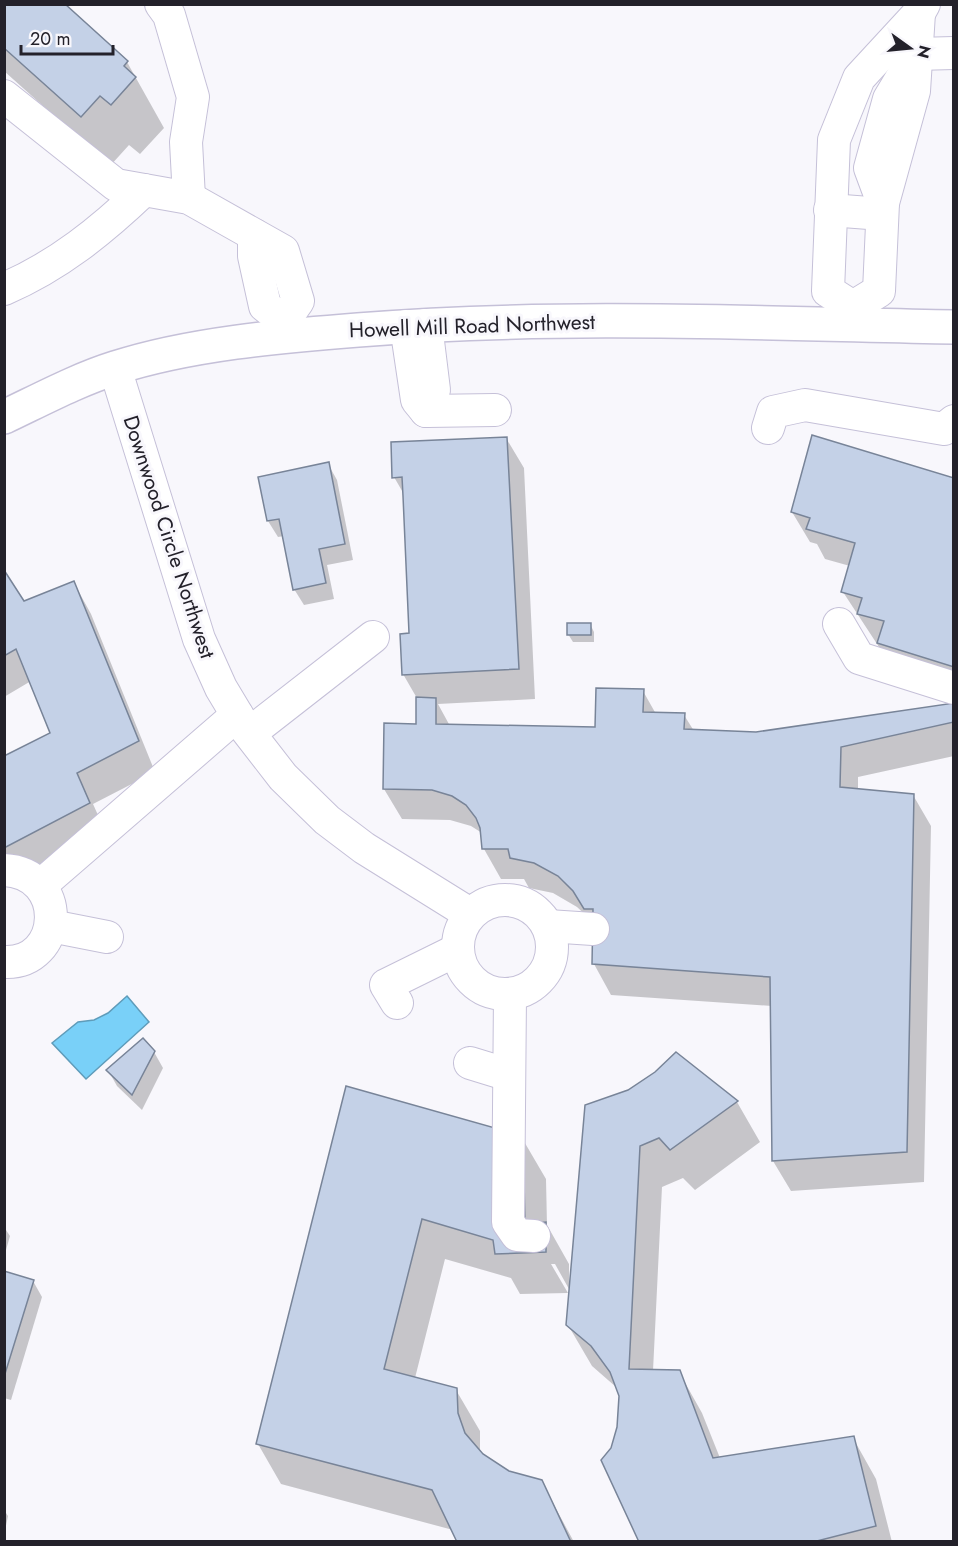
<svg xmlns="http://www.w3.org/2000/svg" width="958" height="1546" font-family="Jost,sans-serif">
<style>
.water{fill:#79d0f8;stroke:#5f9cba;stroke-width:1.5}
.shadow{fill:#0003}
.building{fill:#c4d1e7;stroke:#788498;stroke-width:1.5}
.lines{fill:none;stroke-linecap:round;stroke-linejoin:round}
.minor-casing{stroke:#c5c0d8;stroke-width:34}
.major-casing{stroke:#c5c0d8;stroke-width:36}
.minor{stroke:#fff;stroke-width:32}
.major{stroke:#fff;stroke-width:33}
.labels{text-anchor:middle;stroke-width:6;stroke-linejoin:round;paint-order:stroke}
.street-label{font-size:21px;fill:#23212a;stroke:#f8f7fc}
</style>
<rect width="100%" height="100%" fill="#f8f7fc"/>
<!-- water -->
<path class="water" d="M127,996L149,1022L86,1079L52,1043L78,1022L94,1020L108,1013Z"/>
<!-- shadow -->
<g class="shadow">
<path d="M4,4L127,62L164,128L140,154L129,145L110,166L4,71Z"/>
<path d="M506,438L524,468L535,699L438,704L450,726L597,729L643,691L656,714L684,715L694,731L756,733L954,704V756L858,777V791L913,795L931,826L924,1182L791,1191L773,1161L772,1006L611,995L594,964L592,921L577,907L553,893L529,888L524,879H501L484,849L482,833L471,826L450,820L402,819L384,789L418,725V700L403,674L410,635L405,496L394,477Z"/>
<path d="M328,464L337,480L353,560L327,565L334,599L304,605L294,589L284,536L278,537L268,521L260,478Z"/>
<path d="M954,480V691L896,673L843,592L850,566L825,559L817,544L810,542L792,512Z"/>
<path d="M4,573L23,603L74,583L91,614L155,772L93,804L106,833L4,887V758L52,733L31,681L4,697Z"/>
<path d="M590,624L594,632V642H573L568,634Z"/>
<path d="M154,1052L163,1068L142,1110L117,1086L108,1070Z"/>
<path d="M348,1088L522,1138L546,1179L547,1225L569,1264V1287H571L586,1107L737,1102L760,1142L695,1190L683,1178L662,1187L653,1371L679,1372L702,1413L720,1458L853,1438L876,1479L892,1542H641L612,1448L618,1428L621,1396L616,1387L592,1366L568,1325L574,1298L555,1264H551L568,1293L520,1294L511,1278L445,1259L415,1378L456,1390L480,1431V1454L508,1473L541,1481L574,1542H459L453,1530L281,1484L258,1444Z"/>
<path d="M4,1227L10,1236L4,1257Z"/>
<path d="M4,1272L33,1281L42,1297L11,1400L4,1398Z"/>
<path d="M4,1510L8,1516L4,1535Z"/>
</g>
<!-- building -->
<g class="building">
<path d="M4,4H65L128,61L124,66L136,77L111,105L100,96L81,117L4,48Z"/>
<path d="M812,435L954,478V667L877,643L884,621L857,614L862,598L841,592L855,543L806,529L810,518L791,512Z"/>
<path d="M507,437L519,669L402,675L400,634L409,633L403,496L402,477L392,478L391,442Z"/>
<path d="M329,462L345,544L319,549L326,583L293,590L279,519L267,521L258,477Z"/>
<path d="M4,570L24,601L74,581L139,741L77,773L90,803L4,848V756L50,733L16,649L4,656Z"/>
<rect x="567" y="623" width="24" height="12"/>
<path d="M596,688L644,689L643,712L685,713L684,729L756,732L954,703V722L841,747L840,787L914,794L907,1152L772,1161L770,977L592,964L593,909H584L573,891L558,876L534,863L510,858L508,849H482L480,828L476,818L466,805L452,796L432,790L383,789L384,723L416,724V697L436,698V724L595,727Z"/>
<path d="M143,1038L155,1051L132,1095L106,1070Z"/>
<path d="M676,1052L738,1101L670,1150L659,1138L640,1146L629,1369L680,1370L713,1458L854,1436L876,1526L813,1542H639L601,1460L611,1448L617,1427L619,1396L610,1372L591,1346L566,1325L585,1105L628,1090L655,1072Z"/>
<path d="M346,1086L523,1136L525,1224L546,1222V1252L495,1254L493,1240L422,1219L384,1369L457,1388L458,1413L465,1433L483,1454L509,1471L542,1480L571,1542H457L432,1490L256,1444Z"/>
<path d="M4,1271L34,1280L4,1377Z"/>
</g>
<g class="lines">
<defs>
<g id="minor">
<path d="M161,4L169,15L193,97L186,142L189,198"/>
<path d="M4,96L116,185L189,198L283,251L298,301L284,321"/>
<path d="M883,203L870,168L889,99L916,54L954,53"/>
<path d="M830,210L882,214"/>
<path d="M254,235V256L265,306L284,321L286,336"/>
<path d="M4,289C58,266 102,230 144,190"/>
<path d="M853,307L828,291L834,140L859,78L919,13L924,4"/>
<path d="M853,307L879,291L883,203L914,91L919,13"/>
<path d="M406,326L417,400L426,411L434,390L426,325"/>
<path d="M115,368L199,639L221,688L245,728L283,777L327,820L364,848L470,914"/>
<path d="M426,411L495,410"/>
<path d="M768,428L773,412L805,405L944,429L954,421"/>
<path d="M839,624L859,658L954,688"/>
<path d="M250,733L373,637"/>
<path d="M4,870C69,873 64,965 4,962"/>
<path d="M41,885L237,715"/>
<circle cx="505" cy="947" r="47"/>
<path d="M51,926L107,937"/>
<path d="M548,926L593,929"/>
<path d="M510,995L508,1222L517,1235L534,1236"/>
<path d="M397,1003L386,985L457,950"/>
<path d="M470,1063L509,1075"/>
</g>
<path id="major" d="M4,417C40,400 77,380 115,368C189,344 281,336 358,330C556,314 755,323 954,327"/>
</defs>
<!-- minor casing -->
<use href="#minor" class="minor-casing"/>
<!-- major casing -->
<use href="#major" class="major-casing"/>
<!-- minor -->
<use href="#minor" class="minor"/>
<!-- major -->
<use href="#major" class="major"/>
</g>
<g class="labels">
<!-- street labels -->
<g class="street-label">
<text transform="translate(472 326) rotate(-2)" y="7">Howell Mill Road Northwest</text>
<text transform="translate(169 537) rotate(72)" y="7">Downwood Circle Northwest</text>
</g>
</g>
<!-- border -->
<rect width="958" height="1546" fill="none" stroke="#23212a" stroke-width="12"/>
<!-- north arrow -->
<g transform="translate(910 48) rotate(105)" stroke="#f8f7fc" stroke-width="4.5" paint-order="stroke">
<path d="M0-4.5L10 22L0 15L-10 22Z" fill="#23212a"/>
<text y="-9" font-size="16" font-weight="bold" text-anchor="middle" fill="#23212a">N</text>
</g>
<!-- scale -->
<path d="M21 45v9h92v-9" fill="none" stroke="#23212a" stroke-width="3"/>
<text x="30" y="45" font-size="18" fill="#23212a" stroke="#f8f7fc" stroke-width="4.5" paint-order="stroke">20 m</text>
</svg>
